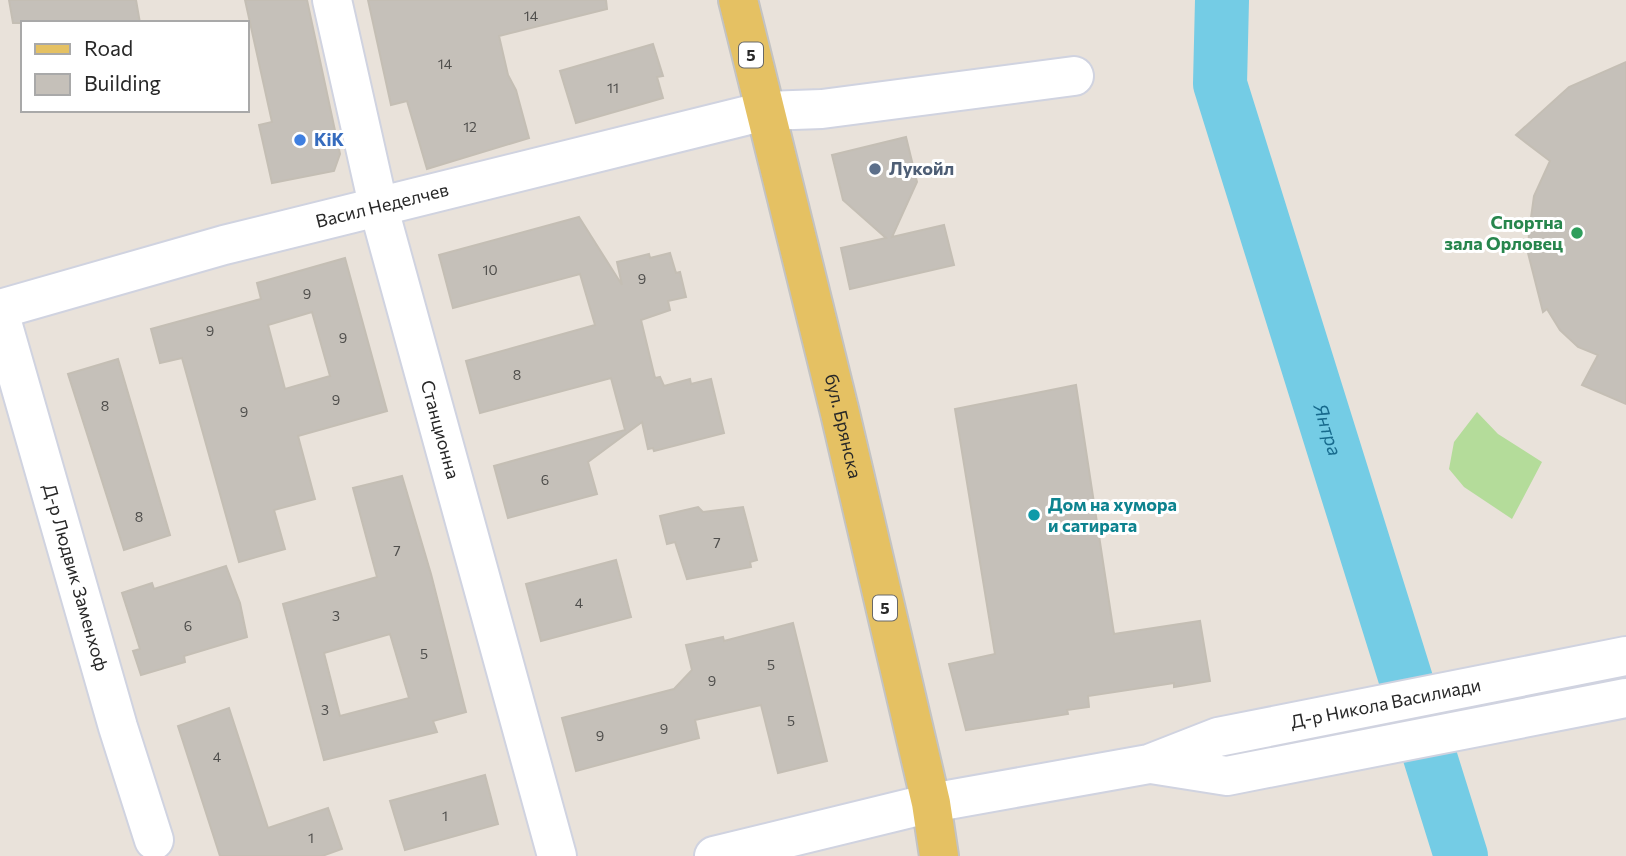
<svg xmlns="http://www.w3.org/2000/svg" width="1626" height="856" font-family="Commissioner,sans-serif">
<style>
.green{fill:#b4dc9a}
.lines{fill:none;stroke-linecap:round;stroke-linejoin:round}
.river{stroke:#74cce5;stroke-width:54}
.building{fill:#c5c0b9;stroke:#c4beb4;stroke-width:2;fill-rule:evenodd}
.minor-casing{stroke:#d0d3e0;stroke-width:42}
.major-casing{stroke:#c3c3c3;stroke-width:42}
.minor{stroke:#fff;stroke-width:38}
.major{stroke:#e5c163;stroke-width:38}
.shop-dot{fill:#3f7fe0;stroke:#fff;stroke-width:2.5}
.service-dot{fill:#5c6f8a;stroke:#fff;stroke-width:2.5}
.leisure-dot{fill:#2e9e5b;stroke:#fff;stroke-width:2.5}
.culture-dot{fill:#0f9aa8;stroke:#fff;stroke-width:2.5}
.labels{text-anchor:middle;stroke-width:6;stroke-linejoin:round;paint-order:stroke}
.number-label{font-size:14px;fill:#4f4e4c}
.shield{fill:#fff;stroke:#686868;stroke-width:2}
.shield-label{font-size:16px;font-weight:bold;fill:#282828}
.shop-label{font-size:18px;font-weight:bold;fill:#366cbe;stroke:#fff;text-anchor:start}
.service-label{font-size:18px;font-weight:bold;fill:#4e5e75;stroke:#fff;text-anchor:start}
.street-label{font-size:18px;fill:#282828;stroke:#fff}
.leisure-label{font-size:18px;font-weight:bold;fill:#27864d;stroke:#fff;text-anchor:end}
.culture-label{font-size:18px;font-weight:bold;fill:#0d838f;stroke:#fff;text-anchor:start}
.water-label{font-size:19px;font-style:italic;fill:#176a8d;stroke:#fff}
</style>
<rect width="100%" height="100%" fill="#e9e2da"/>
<!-- green -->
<path class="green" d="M1477,412L1498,434L1542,462L1512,519L1464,487L1449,469L1454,442Z"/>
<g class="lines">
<!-- river -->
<path class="river" id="s1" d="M1222,0L1220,84L1461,856"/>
</g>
<!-- building -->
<g class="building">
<path d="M9,0H136L140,23H13Z"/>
<path d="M245,0H307L340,154L334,171L272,183L259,125L272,122Z"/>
<path d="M368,0H606L607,9L499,36L508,75L516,90L529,138L427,169L407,101L391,105Z"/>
<path d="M653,44L663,76L657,77L663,98L576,123L560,71Z"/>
<path d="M1626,62V404L1582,385L1598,355L1578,347L1560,330L1547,309L1543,312L1528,253L1529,232L1534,196L1550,161L1516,135L1569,87Z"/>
<path d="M906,137L917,182L892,237L944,225L954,265L850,289L841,248L886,238L843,200L832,155Z"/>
<path d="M579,217L622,285L617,262L649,254L650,258L670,253L676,273L680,272L686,297L668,301L670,310L641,320L655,378L660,377L664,386L690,379L691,384L711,379L724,433L654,451L653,448L648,449L642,422L588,462L597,494L508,518L494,466L625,430L611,378L480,413L466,361L595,325L580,274L453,308L439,255Z"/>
<path d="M345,258L387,411L298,436L315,499L274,510L285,549L239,562L182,358L160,363L151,329L261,299L257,283ZM312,312L330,376L285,389L268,325Z"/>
<path d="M118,359L170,535L124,550L68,374Z"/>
<path d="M1076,385L1114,634L1200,621L1210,681L1174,687V683L1088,696L1089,707L1067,710L1068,714L966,730L949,664L995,654L955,409Z"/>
<path d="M402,476L431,574L466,712L433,721L437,732L324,760L283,604L377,577L353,488ZM390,634L409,698L340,716L324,653Z"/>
<path d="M698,507L703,512L743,507L757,560L750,562L751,567L687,579L675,542L667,544L660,516Z"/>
<path d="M616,560L631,617L541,641L526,584Z"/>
<path d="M226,566L240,603L247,637L184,656L185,662L141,675L133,651L140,649L122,593L152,583L154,589Z"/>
<path d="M793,623L827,761L778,773L761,705L695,720L699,738L576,771L562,718L674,689L692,670L686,645L723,637L724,641Z"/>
<path d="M229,708L268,828L328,808L342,849L322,856H220L178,726Z"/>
<path d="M485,775L498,824L405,850L390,801Z"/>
</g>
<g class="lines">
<defs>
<g id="minor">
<path id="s2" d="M332,0L379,209L557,856"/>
<path id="s3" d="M0,309L224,245L765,111L822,109L1074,76"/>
<path id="s4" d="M0,315L118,727L154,840"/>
<path d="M1151,764L1227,776L1626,698"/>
<path id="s5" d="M714,856L931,803L1149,764L1218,737L1626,656"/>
</g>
<g id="major">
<path id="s6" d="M738,0L840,413L931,803L939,856"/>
</g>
</defs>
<!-- minor casing -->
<use href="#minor" class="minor-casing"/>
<!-- major casing -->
<use href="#major" class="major-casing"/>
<!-- minor -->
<use href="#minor" class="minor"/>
<!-- major -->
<use href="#major" class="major"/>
</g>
<!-- markers -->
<circle class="shop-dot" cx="300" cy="140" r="7"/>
<circle class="service-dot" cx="875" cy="169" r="7"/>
<circle class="leisure-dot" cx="1577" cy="233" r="7"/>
<circle class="culture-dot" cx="1034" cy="515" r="7"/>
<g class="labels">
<!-- number labels -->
<g class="number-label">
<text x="531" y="21">14</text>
<text x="445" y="69">14</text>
<text x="613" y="93">11</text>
<text x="470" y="132">12</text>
<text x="490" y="275">10</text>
<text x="642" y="284">9</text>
<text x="307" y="299">9</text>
<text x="210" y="336">9</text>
<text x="343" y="343">9</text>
<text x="517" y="380">8</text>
<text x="336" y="405">9</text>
<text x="105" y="411">8</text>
<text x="244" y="417">9</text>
<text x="545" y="485">6</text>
<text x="139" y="522">8</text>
<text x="717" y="548">7</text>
<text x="397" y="556">7</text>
<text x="579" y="608">4</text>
<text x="336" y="621">3</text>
<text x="188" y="631">6</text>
<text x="424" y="659">5</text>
<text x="771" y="670">5</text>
<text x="712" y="686">9</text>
<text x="325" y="715">3</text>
<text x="791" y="726">5</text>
<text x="664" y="734">9</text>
<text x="600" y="741">9</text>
<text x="217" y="762">4</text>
<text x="445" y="821">1</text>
<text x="311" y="843">1</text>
</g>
<!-- shield labels -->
<g class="shield">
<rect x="739" y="42.5" width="24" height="25" rx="5"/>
<rect x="873" y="595.5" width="24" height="25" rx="5"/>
</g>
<g class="shield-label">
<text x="751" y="61">5</text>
<text x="885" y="614">5</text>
</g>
<!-- shop labels -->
<g class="shop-label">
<text x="314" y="146">KiK</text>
</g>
<!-- service labels -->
<g class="service-label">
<text x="889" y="175">Лукойл</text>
</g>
<!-- street labels -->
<g class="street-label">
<text dy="6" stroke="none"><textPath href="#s3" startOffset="396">Васил Неделчев</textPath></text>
<text dy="6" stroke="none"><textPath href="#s6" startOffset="439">бул. Брянска</textPath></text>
<text dy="6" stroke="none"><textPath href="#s2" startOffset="443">Станционна</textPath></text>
<text dy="6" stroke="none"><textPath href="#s4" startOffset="273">Д-р Людвик Заменхоф</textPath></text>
<text dy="6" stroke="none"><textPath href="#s5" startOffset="690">Д-р Никола Василиади</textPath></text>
</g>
<!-- leisure labels -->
<g class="leisure-label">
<text x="1563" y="229">Спортна<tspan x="1563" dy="21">зала Орловец</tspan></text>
</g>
<!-- culture labels -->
<g class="culture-label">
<text x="1048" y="511">Дом на хумора<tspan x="1048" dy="21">и сатирата</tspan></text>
</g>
<!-- water labels -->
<g class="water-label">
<text dy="7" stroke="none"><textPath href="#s1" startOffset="446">Янтра</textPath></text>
</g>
</g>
<!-- legend -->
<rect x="21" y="21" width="228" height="91" fill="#ffffff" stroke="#a9a9a9" stroke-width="2"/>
<rect x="35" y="44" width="35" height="10" fill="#e5c163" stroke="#a9a9a9" stroke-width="2"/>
<text x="84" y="56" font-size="21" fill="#282828">Road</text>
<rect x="35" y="74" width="35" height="21" fill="#c5c0b9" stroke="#a9a9a9" stroke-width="2"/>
<text x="84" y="91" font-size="21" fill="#282828">Building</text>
</svg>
